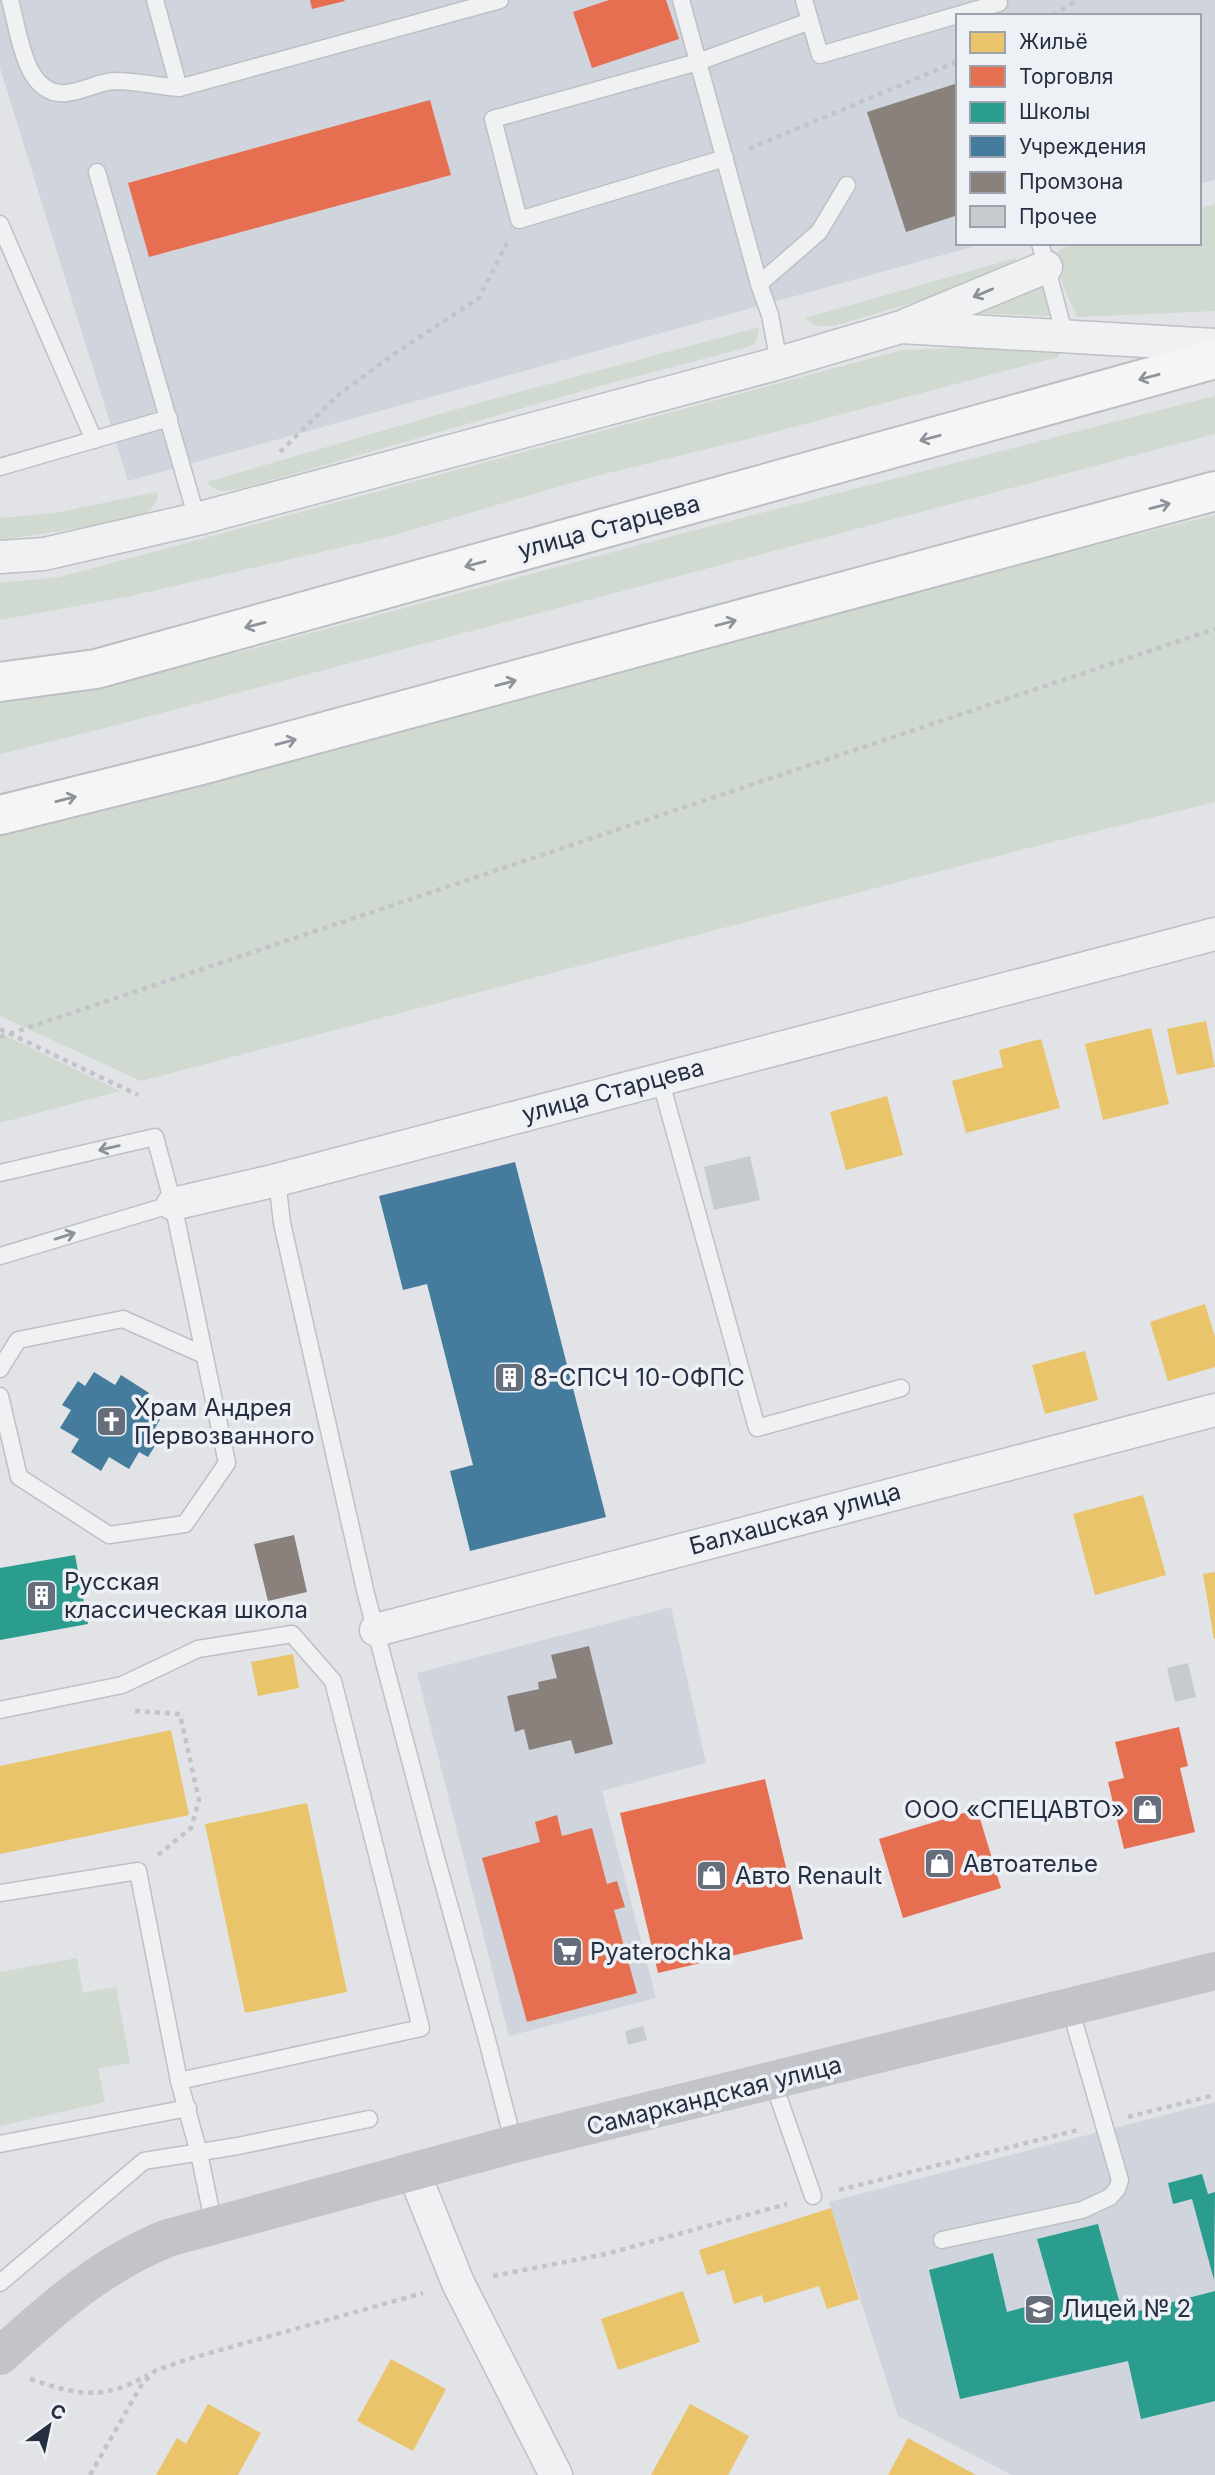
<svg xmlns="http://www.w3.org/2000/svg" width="1215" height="2475" font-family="Inter,sans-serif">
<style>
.built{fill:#d0d4dc}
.green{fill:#d0dad0}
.homes{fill:#e9c46a}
.shops{fill:#e76f51}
.schools{fill:#2a9d8f}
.public{fill:#457b9d}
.industry{fill:#8a817c}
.building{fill:#c8cbce}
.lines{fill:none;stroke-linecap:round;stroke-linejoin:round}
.lane-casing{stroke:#bec0c4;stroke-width:19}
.street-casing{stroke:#bec0c4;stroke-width:35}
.primary-casing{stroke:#bcbfc4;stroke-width:42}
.path{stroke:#c2c4c9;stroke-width:4.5;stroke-dasharray:5 5;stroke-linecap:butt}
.lane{stroke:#f0f1f3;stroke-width:16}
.street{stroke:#f0f1f3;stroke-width:32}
.secondary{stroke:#c2c4c9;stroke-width:38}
.primary{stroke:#f5f5f6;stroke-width:38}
.oneway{stroke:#8b909a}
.oneway2{stroke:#8e929c}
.labels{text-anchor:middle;stroke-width:7;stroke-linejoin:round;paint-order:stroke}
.street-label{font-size:24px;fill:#262f41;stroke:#edf1f6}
.poi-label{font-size:24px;fill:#262f41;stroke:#edf1f6;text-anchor:start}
</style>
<rect width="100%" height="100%" fill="#e1e3e6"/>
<!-- built -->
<g class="built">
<path d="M0,0H1215V180L1199,184V16H958V243H986L128,481L0,68Z"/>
<path d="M671,1607L706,1763L602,1791L656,1998L509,2036L417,1673Z"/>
<path d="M1215,2102V2475H1012L898,2416L829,2202Z"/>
</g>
<!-- green -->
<g class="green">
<path d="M1215,204V311L1078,317C1067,297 1059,278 1056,255L1062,248L1079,243H1199V209Z"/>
<path d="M1016,258L1014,268L948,292L834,326H817L805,318Z"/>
<path d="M1042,286L1050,316L965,313Z"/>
<path d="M760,327L755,343L745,348L603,385L247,487C232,490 217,496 207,482L464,407Z"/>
<path d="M1052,345L1060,349L1058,357L752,438L588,478L394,535L126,597L0,620V583L60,577L902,350Z"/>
<path d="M1215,396V434L105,728L0,754V697L240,652L684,533Z"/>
<path d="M157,492V501L147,513L86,527L0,540V518L54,513Z"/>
<path d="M1215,515V802L1028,848L141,1081L0,1016V830L195,783L565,687L897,595Z"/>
<path d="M0,1033L120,1091L0,1123Z"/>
<path d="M77,1958L83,1993L116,1987L130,2063L98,2069L105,2102L0,2126V1972Z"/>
</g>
<!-- homes -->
<g class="homes">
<path d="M1206,1021L1215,1067L1177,1075L1167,1029Z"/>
<path d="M1151,1028L1169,1104L1103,1120L1085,1044Z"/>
<path d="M1041,1039L1060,1108L966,1133L952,1081L1003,1067L999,1050Z"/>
<path d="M887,1096L903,1155L846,1170L830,1112Z"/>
<path d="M1205,1304L1215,1337V1367L1168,1381L1150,1322Z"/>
<path d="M1085,1351L1098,1400L1045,1414L1032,1365Z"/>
<path d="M1143,1495L1166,1575L1095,1595L1073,1514Z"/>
<path d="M1215,1572V1639H1214L1203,1574Z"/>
<path d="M293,1654L299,1688L258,1696L251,1662Z"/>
<path d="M171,1730L189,1815L0,1854V1766Z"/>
<path d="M307,1803L347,1992L245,2013L205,1824Z"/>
<path d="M831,2208L859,2299L827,2309L819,2286L764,2303L762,2295L734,2304L724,2270L707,2275L699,2250Z"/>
<path d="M683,2291L700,2342L618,2370L601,2319Z"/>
<path d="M391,2359L446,2389L413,2451L357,2421Z"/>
<path d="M208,2404L261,2433L238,2475H156L177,2438L186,2444Z"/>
<path d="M690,2404L749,2436L728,2475H651Z"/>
<path d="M908,2438L976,2475H888Z"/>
</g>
<!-- shops -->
<g class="shops">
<path d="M310,0H344L345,1L312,9Z"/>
<path d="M609,0H666L679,39L592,68L573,12Z"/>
<path d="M430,100L451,175L149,257L128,183Z"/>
<path d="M1179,1727L1188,1766L1180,1768L1195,1832L1124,1849L1108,1782L1124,1778L1115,1742Z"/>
<path d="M765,1779L803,1939L658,1973L620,1813Z"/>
<path d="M977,1809L1001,1888L903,1918L879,1839Z"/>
<path d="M557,1815L562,1836L592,1828L607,1884L617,1881L625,1907L614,1910L637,1993L527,2022L482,1858L540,1842L535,1822Z"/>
</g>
<!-- schools -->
<g class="schools">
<path d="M75,1555L88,1624L0,1640V1568Z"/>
<path d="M1202,2174L1208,2194L1215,2192L1214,2280L1192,2199L1173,2204L1168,2183Z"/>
<path d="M1098,2224L1123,2315L1215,2291V2401L1141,2419L1128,2361L960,2399L929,2270L993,2253L1007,2312L1054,2299L1037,2239Z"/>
</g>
<!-- public -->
<g class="public">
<path d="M515,1162L606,1517L470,1551L450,1471L473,1465L427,1284L403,1290L379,1196Z"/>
<path d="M94,1372L115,1385L121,1375L149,1393L142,1403L162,1416L155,1428L163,1433L148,1457L139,1452L129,1469L109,1457L101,1471L71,1452L79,1439L60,1428L71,1410L62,1405L78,1381L85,1386Z"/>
</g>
<!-- industry -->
<g class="industry">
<path d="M958,83V215L906,232L867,112Z"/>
<path d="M294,1535L307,1592L268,1601L254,1544Z"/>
<path d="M589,1646L613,1744L575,1754L571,1740L529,1750L524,1729L515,1732L507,1696L539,1689L538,1682L557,1678L551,1655Z"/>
</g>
<!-- building -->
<g class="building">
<path d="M750,1156L760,1200L714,1210L704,1167Z"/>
<path d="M1188,1663L1196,1697L1175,1702L1167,1668Z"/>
<path d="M643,2026L647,2040L628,2045L625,2031Z"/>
</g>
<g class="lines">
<defs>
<g id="lane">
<path d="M10,0C19,31 24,97 66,93C82,92 98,82 114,81C135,81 158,86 179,88"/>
<path d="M155,0L179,88L500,0"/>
<path d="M681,0L759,284L770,315L779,363"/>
<path d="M804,0L820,55L999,3L998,0"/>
<path d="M725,158L519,220L493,119L698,62L810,21"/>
<path d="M97,172L197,519"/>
<path d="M0,224L94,440"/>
<path d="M1040,243L1065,336"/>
<path d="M759,284L819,232L847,185"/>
<path d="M0,467L169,418"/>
<path d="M660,1079L757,1428L901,1388"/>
<path d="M0,1173L155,1137L173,1204L0,1256"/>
<path d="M277,1180L282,1223L366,1594L435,1854L486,2036L514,2144"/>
<path d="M0,1369L18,1340L123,1319L204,1355"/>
<path d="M0,1396L19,1477L109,1535L185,1524L227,1463L173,1204"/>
<path d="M0,1710L122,1685L198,1649L292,1634L333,1681L421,2028L179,2081"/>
<path d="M0,1893L138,1871L179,2081L199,2153L214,2226"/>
<path d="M773,2082L813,2196"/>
<path d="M0,2144L188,2108"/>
<path d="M942,2240L1082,2210L1110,2197L1117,2189L1120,2180L1070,2008"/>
<path d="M0,2283L144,2161L238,2146L369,2119"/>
</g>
<g id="street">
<path d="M908,324L1046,267"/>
<path d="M0,557L44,554L197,519L779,363L901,327L1215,345"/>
<path d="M173,1204L277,1180L1215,934"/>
<path d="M376,1630L1215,1410"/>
<path d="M414,2173L458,2283L556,2475"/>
</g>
<g id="primary">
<path d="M0,682L96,669L1215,359"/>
<path d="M0,815L201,765L1215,491"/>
</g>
</defs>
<!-- lane casing -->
<use href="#lane" class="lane-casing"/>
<!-- street casing -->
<use href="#street" class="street-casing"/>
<!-- primary casing -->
<use href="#primary" class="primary-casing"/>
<!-- path -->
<g class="path">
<path d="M1053,16L1077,0"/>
<path d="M749,149L958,61"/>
<path d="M280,452L337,396L394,354L479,298L507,243"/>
<path d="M0,1029L138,1095"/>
<path d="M0,1037L1215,629"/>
<path d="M135,1711L180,1714L199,1800L191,1828L158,1855"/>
<path d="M1128,2117L1215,2095"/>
<path d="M839,2190L1078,2130"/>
<path d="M493,2276L606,2254L787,2204"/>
<path d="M30,2379C77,2395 103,2401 148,2375"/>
<path d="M90,2475L142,2384L155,2371L185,2360L423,2293"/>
</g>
<!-- lane -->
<use href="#lane" class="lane"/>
<!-- street -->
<use href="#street" class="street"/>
<!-- secondary -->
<path class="secondary" d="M0,2356C52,2309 102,2264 168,2238L514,2144L1215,1971"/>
<!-- primary -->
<use href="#primary" class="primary"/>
</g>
<!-- one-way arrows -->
<defs><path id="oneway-shaft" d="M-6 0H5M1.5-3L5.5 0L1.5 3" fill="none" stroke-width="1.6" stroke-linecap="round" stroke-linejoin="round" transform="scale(1.75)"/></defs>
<g class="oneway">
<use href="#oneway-shaft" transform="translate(983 293) rotate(157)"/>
<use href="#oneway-shaft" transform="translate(109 1148) rotate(167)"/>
<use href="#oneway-shaft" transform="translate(65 1236) rotate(-17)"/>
</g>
<g class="oneway2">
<use href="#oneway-shaft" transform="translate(1149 377) rotate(165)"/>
<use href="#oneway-shaft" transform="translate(930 438) rotate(165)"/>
<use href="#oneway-shaft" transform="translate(1160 506) rotate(-15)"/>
<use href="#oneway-shaft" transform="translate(475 564) rotate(165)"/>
<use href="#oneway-shaft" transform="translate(726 623) rotate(-15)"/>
<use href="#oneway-shaft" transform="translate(255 625) rotate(165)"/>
<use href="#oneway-shaft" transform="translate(506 683) rotate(-15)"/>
<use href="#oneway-shaft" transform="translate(286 742) rotate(-15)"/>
<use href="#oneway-shaft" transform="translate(66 799) rotate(-14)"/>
</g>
<!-- icons -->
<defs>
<symbol id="building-square" viewBox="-11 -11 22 22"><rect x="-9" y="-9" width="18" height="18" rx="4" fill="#676e7b" stroke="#edf1f6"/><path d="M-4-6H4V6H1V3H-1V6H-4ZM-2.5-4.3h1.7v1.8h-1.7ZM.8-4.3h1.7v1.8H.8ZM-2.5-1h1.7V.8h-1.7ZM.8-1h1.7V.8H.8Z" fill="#fff"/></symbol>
<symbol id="church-square" viewBox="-11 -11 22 22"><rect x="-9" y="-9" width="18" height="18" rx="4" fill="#676e7b" stroke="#edf1f6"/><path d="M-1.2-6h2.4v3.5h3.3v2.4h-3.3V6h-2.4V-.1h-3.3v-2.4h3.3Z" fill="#fff"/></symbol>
<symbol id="shop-square" viewBox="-11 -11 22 22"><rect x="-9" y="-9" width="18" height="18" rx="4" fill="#676e7b" stroke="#edf1f6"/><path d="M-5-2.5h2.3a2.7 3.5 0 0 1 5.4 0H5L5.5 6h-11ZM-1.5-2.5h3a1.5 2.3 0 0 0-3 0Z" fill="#fff"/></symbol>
<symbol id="supermarket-square" viewBox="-11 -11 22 22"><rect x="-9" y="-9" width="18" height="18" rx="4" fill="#676e7b" stroke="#edf1f6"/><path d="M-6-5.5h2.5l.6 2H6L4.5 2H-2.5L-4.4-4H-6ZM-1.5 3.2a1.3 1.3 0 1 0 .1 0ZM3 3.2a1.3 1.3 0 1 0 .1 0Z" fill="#fff"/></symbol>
<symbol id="school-square" viewBox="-11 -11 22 22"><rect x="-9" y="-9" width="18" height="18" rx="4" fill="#676e7b" stroke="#edf1f6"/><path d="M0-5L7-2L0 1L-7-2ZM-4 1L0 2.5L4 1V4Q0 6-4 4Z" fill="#fff"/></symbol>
</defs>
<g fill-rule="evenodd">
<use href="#building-square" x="492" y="1360" width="35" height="35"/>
<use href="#church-square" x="94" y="1404" width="35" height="35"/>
<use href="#building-square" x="24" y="1578" width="35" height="35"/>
<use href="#shop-square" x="1130" y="1792" width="35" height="35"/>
<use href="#shop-square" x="922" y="1846" width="35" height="35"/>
<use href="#shop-square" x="694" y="1858" width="35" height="35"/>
<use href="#supermarket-square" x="550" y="1934" width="35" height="35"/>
<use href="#school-square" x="1022" y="2292" width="35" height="35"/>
</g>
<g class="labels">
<!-- street labels -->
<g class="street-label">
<text transform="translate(609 527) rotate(-15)" y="8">улица Старцева</text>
<text transform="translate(613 1091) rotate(-15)" y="8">улица Старцева</text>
<text transform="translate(795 1519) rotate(-15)" y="8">Балхашская улица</text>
<text transform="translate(714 2096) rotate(-14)" y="8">Самаркандская улица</text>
</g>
<!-- poi labels -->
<g class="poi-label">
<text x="533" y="1386">8-СПСЧ 10-ОФПС</text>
<text x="134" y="1416">Храм Андрея<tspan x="134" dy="28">Первозванного</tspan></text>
<text x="64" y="1590">Русская<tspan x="64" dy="28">классическая школа</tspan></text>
<text x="1125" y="1818" text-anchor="end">ООО «СПЕЦАВТО»</text>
<text x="963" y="1872">Автоателье</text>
<text x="735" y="1884">Авто Renault</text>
<text x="590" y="1960">Pyaterochka</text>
<text x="1062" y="2317">Лицей № 2</text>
</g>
</g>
<!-- legend -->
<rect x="956" y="14" width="245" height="231" fill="#edf1f6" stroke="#9da3ae" stroke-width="2"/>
<rect x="970" y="32" width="35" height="21" fill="#e9c46a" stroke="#9da3ae" stroke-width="2"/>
<text x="1019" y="49" font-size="21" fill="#262f41">Жильё</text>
<rect x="970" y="66" width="35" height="21" fill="#e76f51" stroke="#9da3ae" stroke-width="2"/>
<text x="1019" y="84" font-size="21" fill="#262f41">Торговля</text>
<rect x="970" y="102" width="35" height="21" fill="#2a9d8f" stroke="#9da3ae" stroke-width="2"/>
<text x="1019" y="119" font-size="21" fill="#262f41">Школы</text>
<rect x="970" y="136" width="35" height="21" fill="#457b9d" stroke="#9da3ae" stroke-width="2"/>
<text x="1019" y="154" font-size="21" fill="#262f41">Учреждения</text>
<rect x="970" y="172" width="35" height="21" fill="#8a817c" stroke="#9da3ae" stroke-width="2"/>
<text x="1019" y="189" font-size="21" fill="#262f41">Промзона</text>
<rect x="970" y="206" width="35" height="21" fill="#c8cbce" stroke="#9da3ae" stroke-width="2"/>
<text x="1019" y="224" font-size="21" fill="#262f41">Прочее</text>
<!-- north arrow -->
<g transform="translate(49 2426) rotate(33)" stroke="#edf1f6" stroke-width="5" paint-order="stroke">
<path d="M0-5L12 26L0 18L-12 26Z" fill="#262f41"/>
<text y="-10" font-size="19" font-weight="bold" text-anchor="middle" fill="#262f41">С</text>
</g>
</svg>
